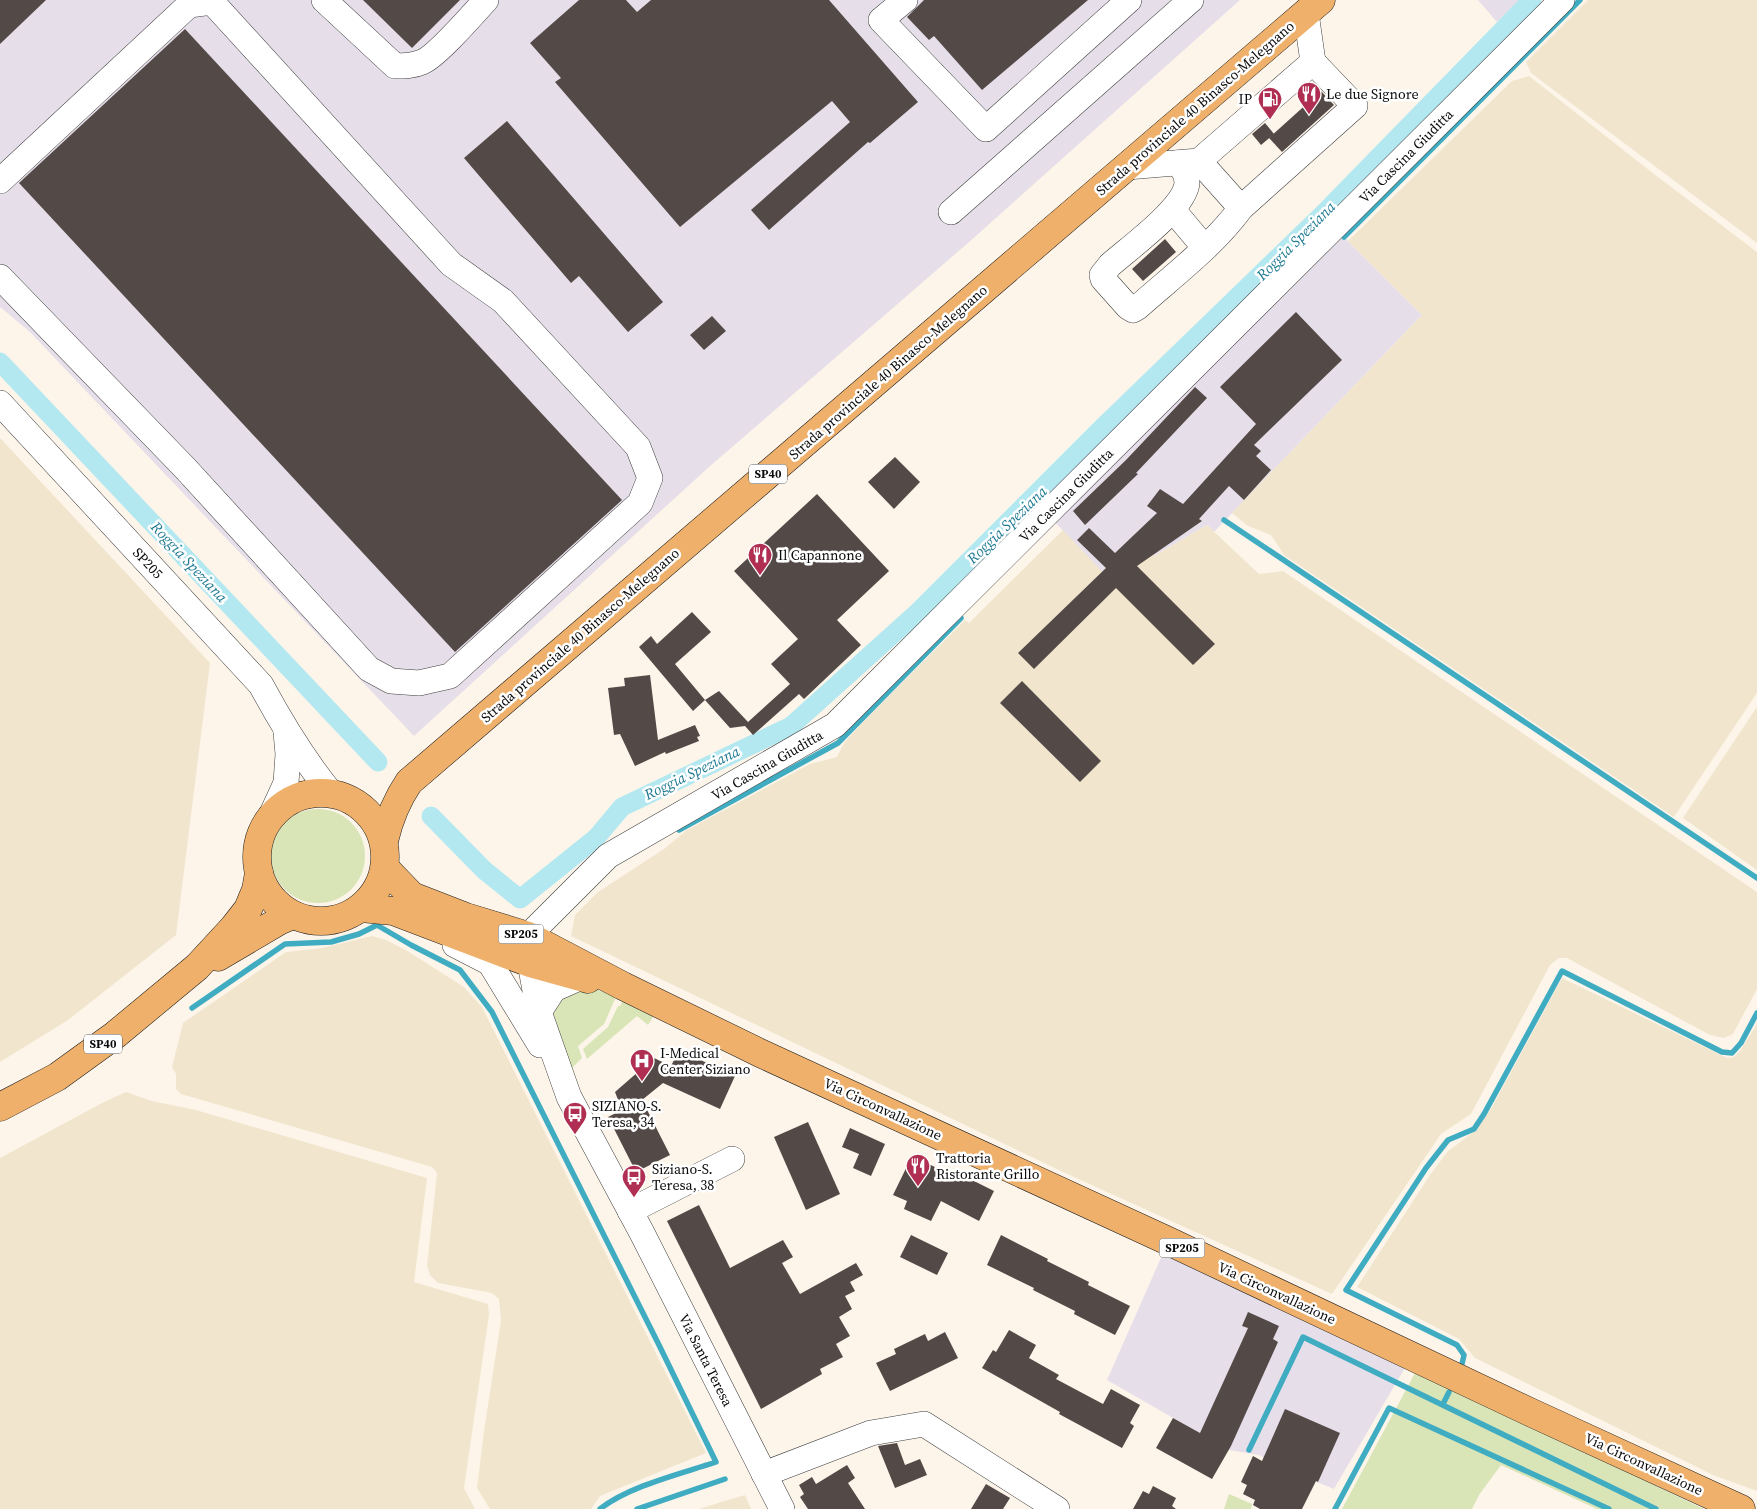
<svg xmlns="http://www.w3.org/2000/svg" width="1757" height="1509" font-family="'Source Serif 4',serif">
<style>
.industrial{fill:#e6dfe9}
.farmland{fill:#f1e6cd}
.green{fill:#d9e5b7}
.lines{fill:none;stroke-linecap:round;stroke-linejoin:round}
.stream{stroke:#40acc2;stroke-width:5.5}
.canal{stroke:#b3e8f1;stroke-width:19}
.building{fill:#534a48}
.minor-casing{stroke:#3e3e3e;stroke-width:26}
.major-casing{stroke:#1c1c1c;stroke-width:29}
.minor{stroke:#fff;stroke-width:25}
.major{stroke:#eeb06a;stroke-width:28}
.labels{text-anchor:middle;stroke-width:5;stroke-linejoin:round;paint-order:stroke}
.shield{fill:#fff;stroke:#545454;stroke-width:1}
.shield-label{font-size:12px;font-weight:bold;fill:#0b0b0b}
.poi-label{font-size:14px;fill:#0b0b0b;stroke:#fff;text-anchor:start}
.street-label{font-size:14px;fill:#0b0b0b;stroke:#fff}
.water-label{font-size:15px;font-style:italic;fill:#1f7a92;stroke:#fff}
</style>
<rect width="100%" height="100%" fill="#fdf5ea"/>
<!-- industrial -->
<g class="industrial">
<path d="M0,0H1240L968,243L709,467L414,736L29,331L0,307Z"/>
<path d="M1478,0H1520L1497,22Z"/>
<path d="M1340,233L1422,315L1214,532L1207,525L1154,556L1108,579L1050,517Z"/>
<path d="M1164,1251L1406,1366L1334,1489L1287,1470L1259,1455L1229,1450L1107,1380Z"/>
</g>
<!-- farmland -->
<g class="farmland">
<path d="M1588,0H1757V243L1531,73L1526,62Z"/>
<path d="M1529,76L1654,174L1757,252V693L1674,817L1284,555L1271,535L1248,526L1232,513L1422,315L1348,241L1512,81Z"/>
<path d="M0,438L210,663L176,935L68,1020L0,1062Z"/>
<path d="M1207,525L1259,574L1283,571L1757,892V989L1733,1034L1724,1038L1710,1035L1567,958H1559L1550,965L1471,1114L1441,1134L1332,1294L1063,1172L571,936L575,915L598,892L664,849L687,830L810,764L837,757L844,743L864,721L965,620L969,623L1063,530L1109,579L1143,548L1154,556Z"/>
<path d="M1757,707V870L1683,818Z"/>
<path d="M372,936L386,940L406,950L464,987L482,1007L706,1453L600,1496L591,1509H490L477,1488L484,1431L501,1320L499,1299L492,1293L438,1283L430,1275L427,1266L437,1173L432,1167L181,1094L176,1089V1074L172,1067L183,1023L286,952L322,948Z"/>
<path d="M1562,978L1727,1058L1734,1057L1740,1051L1757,1024V1491L1713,1475L1475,1358L1459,1339L1357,1287L1430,1175L1447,1152L1476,1130L1492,1107Z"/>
<path d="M126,1092L152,1101L196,1110L427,1178L414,1282L488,1304L489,1315L464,1488L475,1509H0V1158L102,1103Z"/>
<path d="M745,1495L751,1509H699L731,1499Z"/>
</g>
<!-- green -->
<g class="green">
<circle cx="318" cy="856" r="47"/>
<path d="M591,987L616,997L604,1024L578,1046L582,1058L571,1069L550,1027L552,999Z"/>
<path d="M623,1000L655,1014L648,1025L637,1016L587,1059L583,1049L608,1027L618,1006H620Z"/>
<path d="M1416,1371L1704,1509H1597L1501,1465L1479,1495L1472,1509H1342Z"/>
<path d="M1229,1494L1252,1504L1251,1509H1224Z"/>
</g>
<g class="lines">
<!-- stream -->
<g class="stream">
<path d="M1344,237L1580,0"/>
<path d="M1102,428L1109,436"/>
<path d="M1224,520L1757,878"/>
<path d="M679,830L838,743L961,618"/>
<path d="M192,1008L285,944L331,942L359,934L377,925L411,945L460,970L492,1012L659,1345L716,1462C680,1474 629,1486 600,1509"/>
<path d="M1462,1364L1464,1355L1457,1345L1346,1290L1426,1168L1448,1140L1474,1129L1484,1114L1562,971L1722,1052L1732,1053L1741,1043L1757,1013"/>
<path d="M1443,1404L1449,1392"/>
<path d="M1249,1450L1303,1337L1656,1509"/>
<path d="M637,1509L725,1479"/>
<path d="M1335,1509L1389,1408L1609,1509"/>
</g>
<!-- canal -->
<g class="canal">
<path d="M0,362L378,762"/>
<path d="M431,816L484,870L520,899L596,838L622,807L791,726L919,611L1102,428L1327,210L1532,0"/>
</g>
</g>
<!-- building -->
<g class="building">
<path d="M0,0H46L0,44Z"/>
<path d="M363,0H460L412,48Z"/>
<path d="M579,0H626L637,12L651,0H829L918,102L870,143L868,142L769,230L751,210L850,122L832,101L680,227L555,82L561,78L530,43Z"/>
<path d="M924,0H1088L982,90L934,36L929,40L907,17Z"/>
<path d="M185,29L622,500L455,652L19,183Z"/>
<path d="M1321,91L1334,105L1282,152L1269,138Z"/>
<path d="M507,121L663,302L628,332L579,276L571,283L464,158Z"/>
<path d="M1265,123L1274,134L1261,145L1252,134Z"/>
<path d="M1165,239L1176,252L1143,281L1132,269Z"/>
<path d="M1296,312L1342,360L1254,445L1261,451L1256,456L1271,470L1244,500L1229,486L1199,519L1202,521L1137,566L1215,644L1193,665L1116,588L1034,669L1018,653L1106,568L1077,540L1089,528L1115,553L1157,513L1147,506L1160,489L1183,504L1256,424L1220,387Z"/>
<path d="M712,316L726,331L704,350L690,335Z"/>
<path d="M1195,387L1207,398L1136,473L1138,474L1085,525L1073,511L1126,460Z"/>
<path d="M895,457L920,482L894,509L868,482Z"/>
<path d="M817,494L889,571L837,620L861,645L804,699L799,694L753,735L745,726L730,728L705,700L719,691L748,722L790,684L771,664L798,639L734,571Z"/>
<path d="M692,612L711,632L675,664L705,700L693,711L639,647L651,636L657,644Z"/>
<path d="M650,675L658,740L695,725L700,736L697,737L699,741L666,754L665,752L635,766L620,734L614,735L608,688L625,686L624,678Z"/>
<path d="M1022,681L1101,761L1080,782L1000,703Z"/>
<path d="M679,1050L735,1076L720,1109L663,1083L642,1100L670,1155L636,1172L608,1117L622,1110L615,1092L654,1058L671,1066Z"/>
<path d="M808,1122L840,1194L806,1210L774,1137Z"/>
<path d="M850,1128L885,1144L871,1176L853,1168L859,1154L842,1147Z"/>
<path d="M912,1156L962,1180L964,1176L994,1191L979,1221L941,1201L931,1221L904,1209L907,1201L893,1195Z"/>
<path d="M699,1205L730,1268L783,1240L793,1257L782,1263L800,1294L856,1263L863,1275L850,1282L855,1291L845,1296L852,1309L839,1317L850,1336L836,1344L843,1357L820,1369L822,1374L761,1409L667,1221Z"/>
<path d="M911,1235L948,1253L937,1275L900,1257Z"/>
<path d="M1001,1235L1048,1259L1047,1261L1089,1282L1088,1285L1130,1306L1115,1335L1074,1314L1075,1311L1033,1290L1034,1288L987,1265Z"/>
<path d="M1248,1312L1279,1326L1273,1339L1278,1342L1231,1446L1212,1479L1156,1448L1173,1418L1200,1433L1248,1328L1242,1326Z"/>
<path d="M1009,1330L1036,1345L1029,1358L1059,1375L1056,1379L1103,1404L1111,1389L1140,1405L1130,1423L1134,1426L1122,1448L1059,1414L1060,1412L982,1368L993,1350L996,1352Z"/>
<path d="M945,1332L958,1358L890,1391L876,1363L896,1354L894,1349L925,1334L928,1341Z"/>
<path d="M1285,1409L1340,1433L1318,1482L1316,1481L1302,1509H1260L1253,1505L1255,1500L1243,1494L1247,1485L1241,1482L1253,1456L1262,1461Z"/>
<path d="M897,1443L905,1465L920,1459L927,1475L895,1488L878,1446Z"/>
<path d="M847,1465L855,1478L848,1483L865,1509H808L800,1497L804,1494L799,1485L812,1477L816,1484Z"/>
<path d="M986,1484L1010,1498L1003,1509H971Z"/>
<path d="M1153,1486L1176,1498L1172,1506L1176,1509H1133L1143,1491L1149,1494Z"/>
</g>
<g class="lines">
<defs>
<g id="minor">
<path d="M324,0L395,66C404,66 413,66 422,62C436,57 474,13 486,0"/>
<path d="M905,0L881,20L986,129L1129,0"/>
<path d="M1199,161L1241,208L1355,106L1313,62"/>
<path d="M1177,163C1183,169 1187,174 1187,183C1185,208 1129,248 1110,265L1102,275L1103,279L1128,307L1133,310L1138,307C1174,275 1213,246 1241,208"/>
<path d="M1127,167L1199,161L1313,62L1306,13"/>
<path d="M0,181L189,5L212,2L451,264L503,301L638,447L650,478L640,503L450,676L419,683L391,681L369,669L185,468L0,277"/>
<path d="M1173,210L1205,248"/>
<path d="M951,212L1191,0"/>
<path d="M0,403L261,685C282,724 303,759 331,793"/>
<path d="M270,818L286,783L288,754L286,732"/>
<path d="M528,936L608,856L835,725L1562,0"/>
<path d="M455,945L490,963L540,1045"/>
<path d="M517,949L530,963L539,1012L569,1097L642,1233L782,1509"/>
<path d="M539,1012L554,989L579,978"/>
<path d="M630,1211L732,1159"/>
<path d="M764,1474L871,1433L924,1424L1057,1509"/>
</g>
<g id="major">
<circle cx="321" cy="857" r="64"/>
<path d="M384,841C389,819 396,801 409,782L1321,0"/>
<path d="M385,868L412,896L466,917L528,936L623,986L760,1053L1166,1240L1532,1413L1741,1509"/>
<path d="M361,908L393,911L530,963L588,979"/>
<path d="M218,957L279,921L293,915"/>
<path d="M0,1107L57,1077L115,1035L197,967L234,927L248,909L256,890L259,873"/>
</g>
</defs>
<!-- minor casing -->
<use href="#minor" class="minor-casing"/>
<!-- major casing -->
<use href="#major" class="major-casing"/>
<!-- minor -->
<use href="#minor" class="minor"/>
<!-- major -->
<use href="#major" class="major"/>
</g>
<!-- icons -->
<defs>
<symbol id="restaurant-pin" viewBox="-11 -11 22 30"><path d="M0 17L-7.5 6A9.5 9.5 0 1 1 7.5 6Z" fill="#af2e52" stroke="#fff"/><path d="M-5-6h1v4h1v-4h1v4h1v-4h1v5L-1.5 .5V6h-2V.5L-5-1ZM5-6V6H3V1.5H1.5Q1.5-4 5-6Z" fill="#fff"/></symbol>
<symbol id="fuel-pin" viewBox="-11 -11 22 30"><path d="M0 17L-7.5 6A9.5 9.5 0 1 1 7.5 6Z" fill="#af2e52" stroke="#fff"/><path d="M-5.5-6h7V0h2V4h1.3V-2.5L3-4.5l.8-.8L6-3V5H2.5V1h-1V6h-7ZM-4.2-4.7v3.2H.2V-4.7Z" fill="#fff"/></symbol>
<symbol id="hospital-pin" viewBox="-11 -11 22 30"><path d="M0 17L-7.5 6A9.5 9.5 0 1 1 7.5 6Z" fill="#af2e52" stroke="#fff"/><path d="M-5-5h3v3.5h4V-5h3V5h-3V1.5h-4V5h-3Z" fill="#fff"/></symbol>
<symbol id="bus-pin" viewBox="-11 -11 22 30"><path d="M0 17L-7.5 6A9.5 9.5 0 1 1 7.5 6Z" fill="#af2e52" stroke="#fff"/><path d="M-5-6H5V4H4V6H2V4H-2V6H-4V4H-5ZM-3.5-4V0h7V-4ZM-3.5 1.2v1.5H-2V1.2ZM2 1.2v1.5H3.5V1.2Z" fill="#fff"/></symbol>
</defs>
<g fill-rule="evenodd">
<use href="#restaurant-pin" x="1295" y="80" width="28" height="38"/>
<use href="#fuel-pin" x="1256" y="85" width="28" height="38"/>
<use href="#restaurant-pin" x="746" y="541" width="28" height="38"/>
<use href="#hospital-pin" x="628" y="1047" width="28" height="38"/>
<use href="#bus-pin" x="561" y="1100" width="28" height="38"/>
<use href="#restaurant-pin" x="904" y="1152" width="28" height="38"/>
<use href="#bus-pin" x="620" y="1163" width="28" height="38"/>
</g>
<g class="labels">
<!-- shield labels -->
<g class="shield">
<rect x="749" y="464.5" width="38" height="19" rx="4"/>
<rect x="498.5" y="924.5" width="45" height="19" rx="4"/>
<rect x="84" y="1034.5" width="38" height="19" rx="4"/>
<rect x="1159.5" y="1238.5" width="45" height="19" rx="4"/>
</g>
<g class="shield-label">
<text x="768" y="478">SP40</text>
<text x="521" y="938">SP205</text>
<text x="103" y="1048">SP40</text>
<text x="1182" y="1252">SP205</text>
</g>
<!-- poi labels -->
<g class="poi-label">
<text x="1326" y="99">Le due Signore</text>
<text x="1252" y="104" text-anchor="end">IP</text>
<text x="778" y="560">Il Capannone</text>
<text x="660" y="1058">I-Medical<tspan x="660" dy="16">Center Siziano</tspan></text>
<text x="592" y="1111">SIZIANO-S.<tspan x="592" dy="16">Teresa, 34</tspan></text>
<text x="936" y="1163">Trattoria<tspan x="936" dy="16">Ristorante Grillo</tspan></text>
<text x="652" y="1174">Siziano-S.<tspan x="652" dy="16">Teresa, 38</tspan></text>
</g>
<!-- street labels -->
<g class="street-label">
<text transform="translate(1195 108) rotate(-41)" y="5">Strada provinciale 40 Binasco-Melegnano</text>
<text transform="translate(1406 156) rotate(-45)" y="5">Via Cascina Giuditta</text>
<text transform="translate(888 372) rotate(-41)" y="5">Strada provinciale 40 Binasco-Melegnano</text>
<text transform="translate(1066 495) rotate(-45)" y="5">Via Cascina Giuditta</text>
<text transform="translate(148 563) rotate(47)" y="5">SP205</text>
<text transform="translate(580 635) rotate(-41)" y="5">Strada provinciale 40 Binasco-Melegnano</text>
<text transform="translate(767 765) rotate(-30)" y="5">Via Cascina Giuditta</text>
<text transform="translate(883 1109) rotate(25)" y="5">Via Circonvallazione</text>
<text transform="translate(1277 1293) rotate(25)" y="5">Via Circonvallazione</text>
<text transform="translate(706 1360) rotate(63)" y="5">Via Santa Teresa</text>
<text transform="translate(1644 1464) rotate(25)" y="5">Via Circonvallazione</text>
</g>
<!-- water labels -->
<g class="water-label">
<text transform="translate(1296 241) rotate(-45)" y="5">Roggia Speziana</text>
<text transform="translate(1007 525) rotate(-44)" y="5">Roggia Speziana</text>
<text transform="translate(189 562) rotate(47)" y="5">Roggia Speziana</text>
<text transform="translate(692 773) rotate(-26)" y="5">Roggia Speziana</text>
</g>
</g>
</svg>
